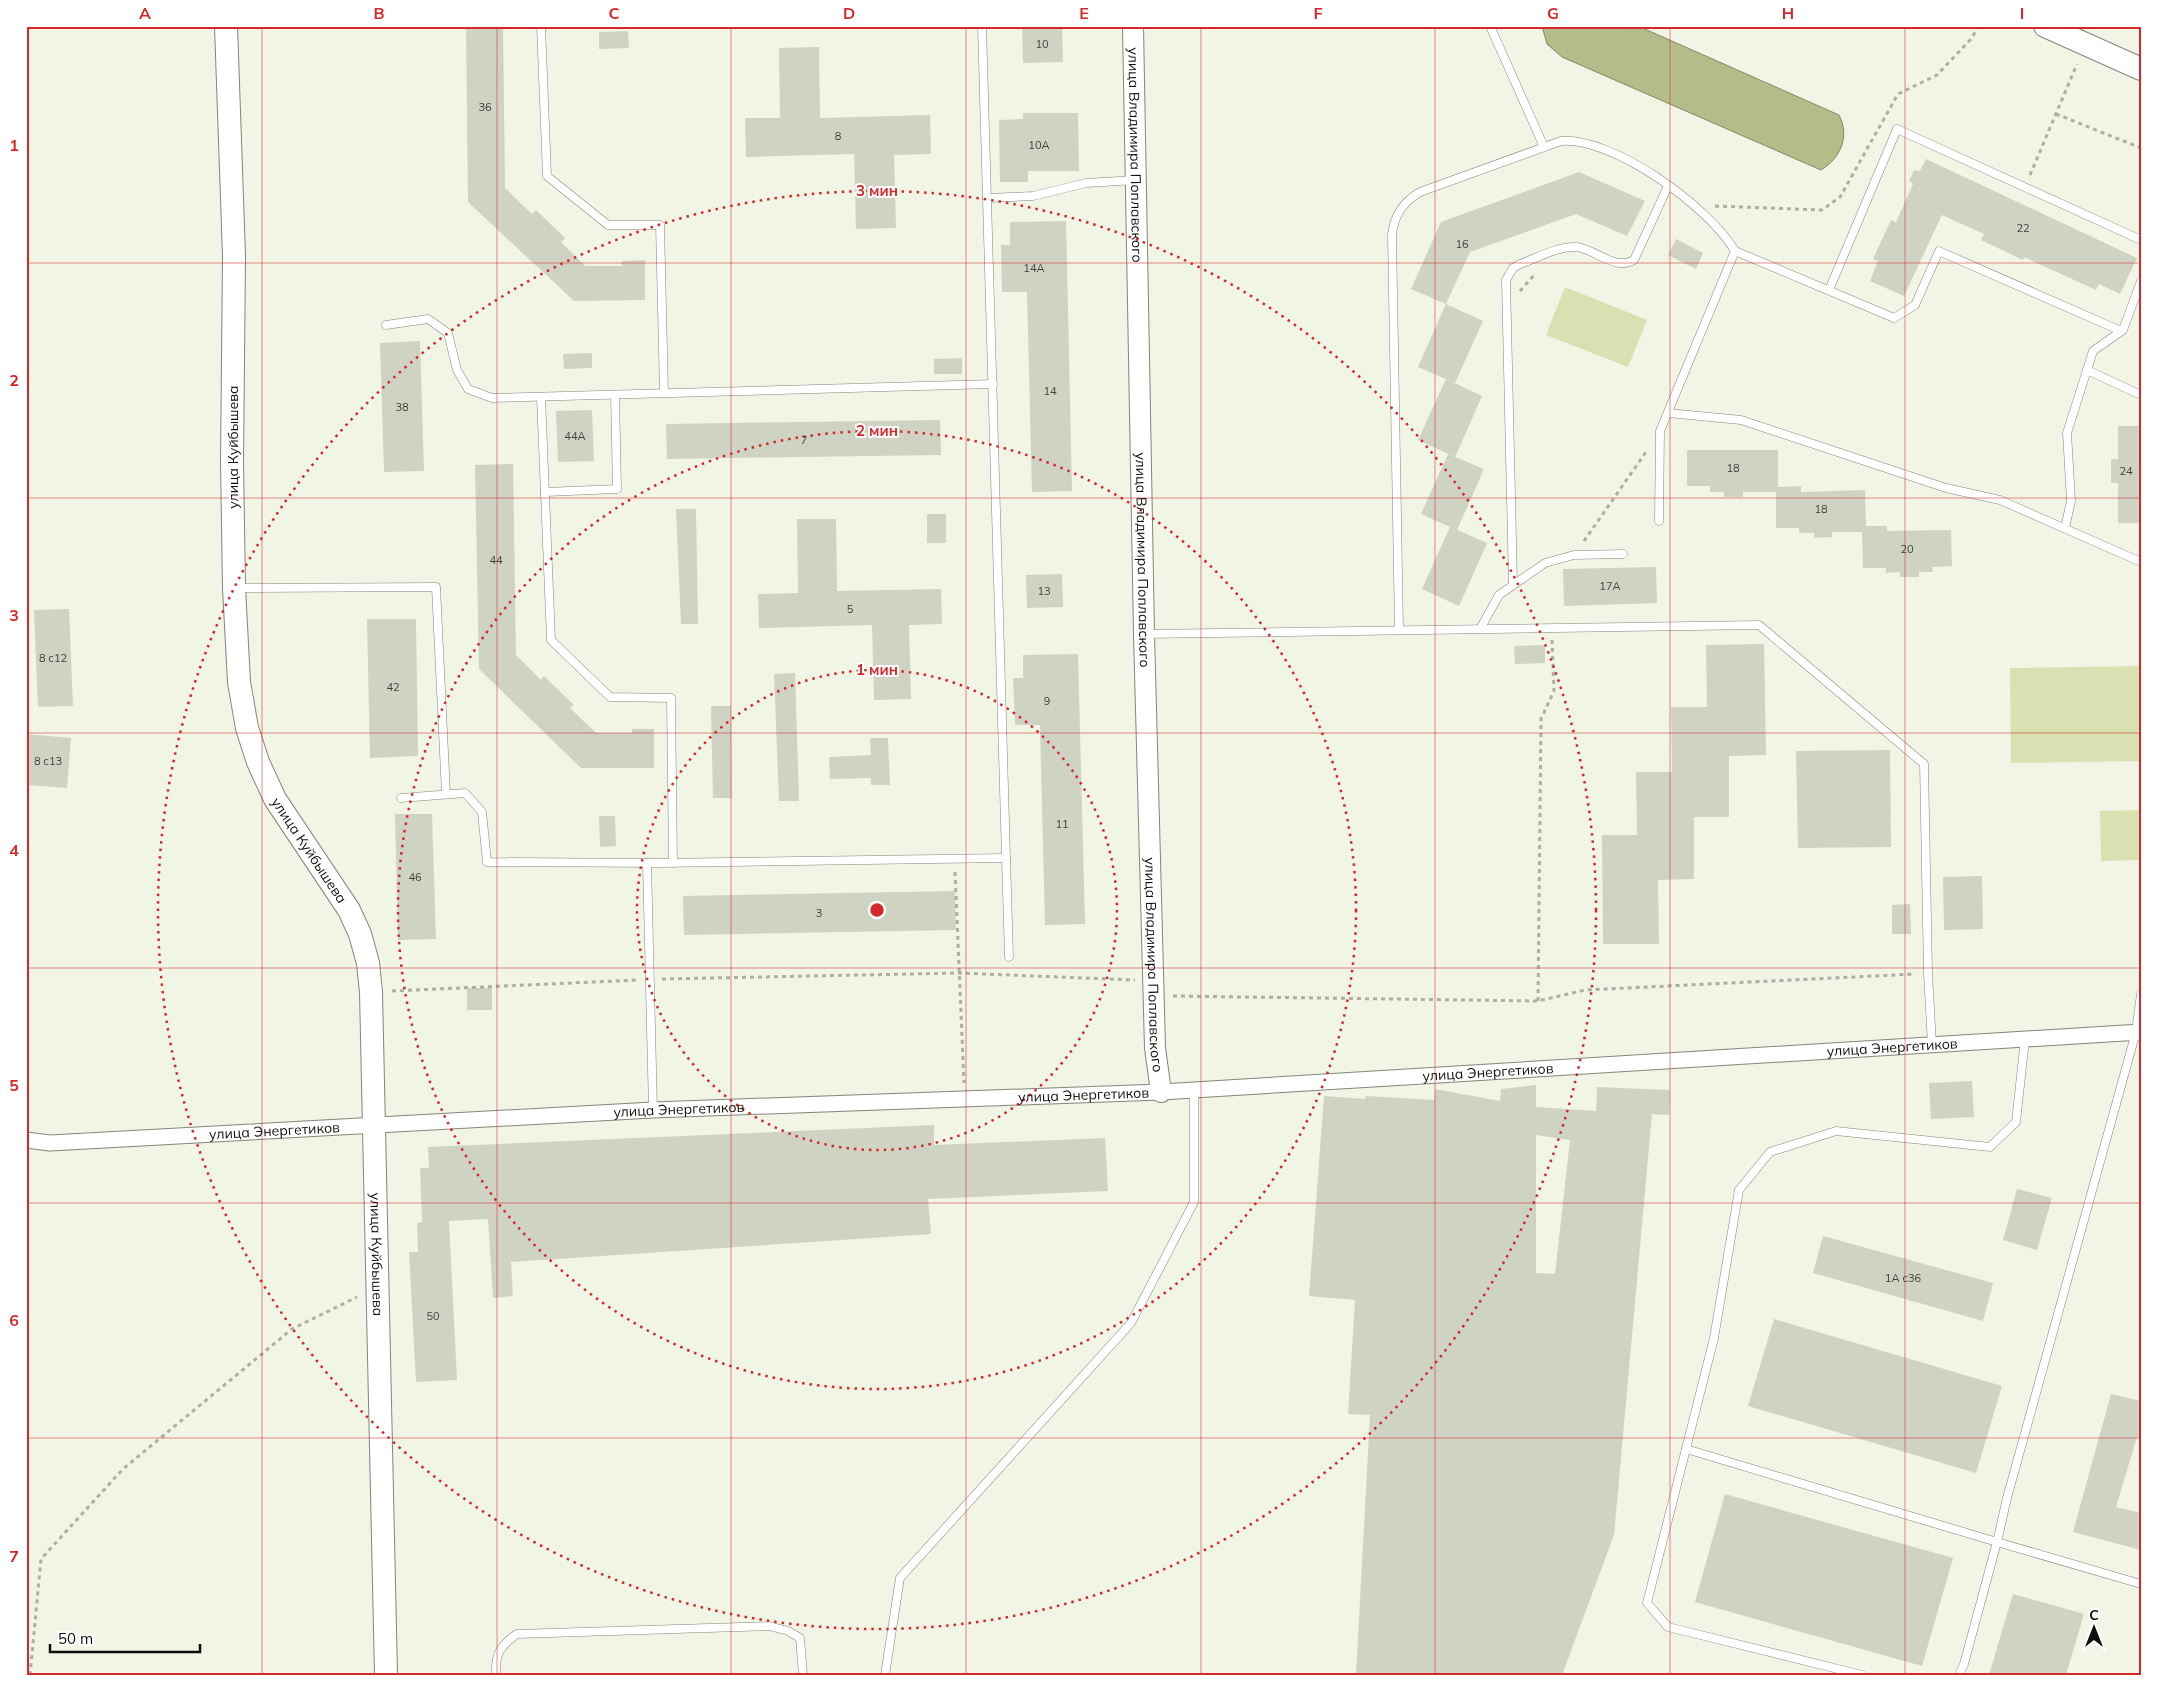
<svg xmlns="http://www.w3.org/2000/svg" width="2167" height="1701" font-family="Mulish,sans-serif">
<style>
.green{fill:#d8e1b2}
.water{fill:#b3bd89;stroke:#828963}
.building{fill:#cfd3c3;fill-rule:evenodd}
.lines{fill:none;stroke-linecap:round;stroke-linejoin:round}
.service-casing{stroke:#838678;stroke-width:9}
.minor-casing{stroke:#838678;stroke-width:17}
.tertiary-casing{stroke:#838678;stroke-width:22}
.secondary-casing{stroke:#838678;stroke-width:24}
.path{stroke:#acafa3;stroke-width:3;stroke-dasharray:4 4;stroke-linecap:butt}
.service{stroke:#fff;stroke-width:8}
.minor{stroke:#fff;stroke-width:15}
.tertiary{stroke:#fff;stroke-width:20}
.secondary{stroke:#fff;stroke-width:22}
.grid{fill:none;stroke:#d62828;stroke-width:1;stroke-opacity:0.55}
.ring{fill:none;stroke:#d62828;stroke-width:2.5;stroke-dasharray:2.5 5}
.labels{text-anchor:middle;stroke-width:4;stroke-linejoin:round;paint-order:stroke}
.number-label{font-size:11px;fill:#3e4038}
.street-label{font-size:14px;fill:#0e0f0a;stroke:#fff}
.centre{fill:#d62828;stroke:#fff;stroke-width:2.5}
.ring-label{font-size:15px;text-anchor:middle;font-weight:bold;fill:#d62828;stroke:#fff;stroke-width:4;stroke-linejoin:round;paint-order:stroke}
.neatline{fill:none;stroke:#d62828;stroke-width:2}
.grid-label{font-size:16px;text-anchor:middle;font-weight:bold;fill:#d62828}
</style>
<rect width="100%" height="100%" fill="#f1f5e5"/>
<!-- green -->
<g class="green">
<path d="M1565,287L1647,320L1628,367L1546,335Z"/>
<path d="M2141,666V761L2011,763L2010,668Z"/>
<path d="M2141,810V860L2101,861L2100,811Z"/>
</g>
<!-- water -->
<path class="water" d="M1542,26H1638L1839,115C1850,136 1841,158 1821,170L1562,57L1547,44Z"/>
<!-- building -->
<g class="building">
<path d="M466,26H503L505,188L532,214L536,210L565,238L561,242L585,266H622V261L645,260V300L574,301L468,202Z"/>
<path d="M1022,26H1062L1063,62L1023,63Z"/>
<path d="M628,31L629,48L599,49V32Z"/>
<path d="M819,47L820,118L930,115L931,154L894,155L896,228L856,229L854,154L746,157L745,118H780L779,48Z"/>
<path d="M1023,113H1078L1079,171H1028V182H1000L999,120L1023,119Z"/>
<path d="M1926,159L2137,258L2120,294L2099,284L2096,290L2024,257L2023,260L1981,240L1984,234L1942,215L1904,296L1870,281L1878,261L1873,259L1891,220L1896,222L1913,184L1909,181L1914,170L1920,171Z"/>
<path d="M1579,172L1645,201L1627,236L1576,214L1470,252L1446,304L1411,289L1441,222Z"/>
<path d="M1066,221L1072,491L1032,492L1027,292H1002L1001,245H1010V222Z"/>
<path d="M1676,239L1703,253L1696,269L1668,255Z"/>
<path d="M1446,304L1483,321L1455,383L1418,367Z"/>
<path d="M420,341L424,471L384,472L380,343Z"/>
<path d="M592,353V368L564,369L563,354Z"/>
<path d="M962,358V374H934V359Z"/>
<path d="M1446,379L1482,396L1455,457L1418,440Z"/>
<path d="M592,410L594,461L558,462L556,411Z"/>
<path d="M940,420L941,455L667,459L666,424Z"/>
<path d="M2118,426H2141V523H2118V483H2111V459H2118Z"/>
<path d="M1687,450H1778V487L1801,486V492L1865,490L1866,526H1887V531L1951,530L1952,566L1932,567L1933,572H1919V577H1900V572L1886,573V568H1863L1862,532H1832V537L1814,538V533H1799V528H1776V492H1743V497H1724V492H1710V486H1687Z"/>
<path d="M1448,454L1484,469L1457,530L1487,543L1459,606L1422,589L1450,527L1421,514Z"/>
<path d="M513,464L516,655L541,680L544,676L574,705L570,708L596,733H632V729H654V768H581L479,669L475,465Z"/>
<path d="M676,509H696L698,624H681Z"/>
<rect x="927" y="514" width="19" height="29"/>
<path d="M797,519H836L837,591L941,589L942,624L909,625L911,699L874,700L872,625L759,628L758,594L798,593Z"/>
<path d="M1656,567L1657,603L1564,606L1563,569Z"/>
<path d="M1062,574L1063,607L1027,608L1026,575Z"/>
<path d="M69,609L73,706L38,707L34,610Z"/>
<path d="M367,619H416L418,756L370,758Z"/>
<path d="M1764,644L1766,755L1729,756V817H1694V879L1658,880L1659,944H1603L1602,835H1637L1636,772H1672L1671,707H1707L1706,645Z"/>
<path d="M1545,645V663L1515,664L1514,646Z"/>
<path d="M1078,654L1085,924L1045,925L1040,725H1015L1013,678H1023V655Z"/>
<path d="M795,673L799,801H779L774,674Z"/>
<path d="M711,706H731L732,798H713Z"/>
<path d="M26,734L71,738L67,788L26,785Z"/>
<path d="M870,738H888L890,785H871V778L830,779L829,757L871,755Z"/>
<path d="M1890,750L1891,847L1798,848L1796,751Z"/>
<path d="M395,814H432L436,939L398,940Z"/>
<path d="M599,816H615L616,846L600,847Z"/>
<path d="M1982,876L1983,929L1944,930L1943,877Z"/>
<path d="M955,891L956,930L684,935L683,896Z"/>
<path d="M1910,904L1911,934H1892V905Z"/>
<rect x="467" y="988" width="25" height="22"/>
<path d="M1972,1081L1974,1117L1931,1119L1929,1083Z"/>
<path d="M1536,1085V1107L1596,1111L1597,1087L1670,1090L1669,1115L1652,1114L1614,1535L1562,1675H1356L1370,1415L1348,1414L1355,1300L1309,1296L1324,1096L1365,1099L1366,1096L1434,1100L1435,1089L1500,1101L1501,1089ZM1536,1135L1570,1140L1555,1274L1536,1273Z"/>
<path d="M934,1125V1145L1105,1138L1108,1191L928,1199L931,1234L511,1262L513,1296L493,1298L488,1219L449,1221L457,1380L416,1382L409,1252H418L417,1223L422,1222L420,1168H429L428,1147Z"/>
<path d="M2017,1189L2052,1198L2037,1250L2003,1240Z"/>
<path d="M1823,1236L1993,1283L1983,1321L1813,1273Z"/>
<path d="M1774,1319L2002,1386L1976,1473L1748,1406Z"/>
<path d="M2111,1394L2141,1401V1438L2137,1437L2116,1507L2141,1513V1550L2073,1532Z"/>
<path d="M1725,1494L1953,1558L1922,1666L1695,1602Z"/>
<path d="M2013,1594L2084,1614L2066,1675H1989Z"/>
</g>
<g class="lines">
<defs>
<g id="service">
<path d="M541,26L547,176L608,225H660L664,393"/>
<path d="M982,26L1006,858"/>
<path d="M1490,26L1544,147"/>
<path d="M987,198L1033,196L1086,183L1136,180"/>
<path d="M1735,251L1894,318L1915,305L1939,251L2121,331"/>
<path d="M1829,290L1897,129L2141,240"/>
<path d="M386,325L428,319L448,333L457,370L468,389L492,398L993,384"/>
<path d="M2087,370L2141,395"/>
<path d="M541,397L551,640L610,697L671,698L673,863"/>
<path d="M1668,413L1741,420L1946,488L2000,500L2141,562"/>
<path d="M545,492L617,489L615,395"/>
<path d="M2065,528L2071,501L2067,433L2093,351L2123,330L2141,281"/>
<path d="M1513,584L1506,280L1513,268L1520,264C1537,258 1558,246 1576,247C1596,249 1614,271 1634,260L1668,186"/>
<path d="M236,588L436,587L446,794"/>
<path d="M1480,629L1499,595L1545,563L1574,555L1623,554"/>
<path d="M1399,630L1392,235C1394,215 1403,202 1420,192L1561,141C1614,137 1709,207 1735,251L1660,431L1659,521"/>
<path d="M1144,634L1759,625L1924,764L1928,973L1932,1045"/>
<path d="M401,798L465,793L482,812L487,862L658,863L1006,858L1009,957"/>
<path d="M647,863L653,1110"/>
<path d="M2141,994L2136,1032L2007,1498L1997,1542L2141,1584"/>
<path d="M1686,1449L1997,1542L1964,1664L1959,1675"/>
<path d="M496,1675C495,1654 500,1646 517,1634L769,1626L788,1631L800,1638L803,1675"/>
<path d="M885,1675L900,1578L1131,1323L1194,1202V1090"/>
<path d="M1862,1675L1668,1627L1647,1603L1714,1338L1739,1190L1770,1152L1836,1131L1990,1147L2016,1122L2025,1039"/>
</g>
<g id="minor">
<path id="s1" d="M26,1140L50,1143L653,1110L1161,1092L2141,1032"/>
</g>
<g id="tertiary">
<path id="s2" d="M1133,26L1144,634L1155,1048L1161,1092"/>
</g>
<g id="secondary">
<path id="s3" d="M226,26L234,256L232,462L234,588L239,682L247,728L258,762L275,799L349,910L360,934L368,963L371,992L386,1675"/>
<path d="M2045,26L2141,69"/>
</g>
</defs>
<!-- service casing -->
<use href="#service" class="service-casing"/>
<!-- minor casing -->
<use href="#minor" class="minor-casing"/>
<!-- tertiary casing -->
<use href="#tertiary" class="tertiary-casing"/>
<!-- secondary casing -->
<use href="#secondary" class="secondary-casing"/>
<!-- path -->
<g class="path">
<path d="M2056,114L2141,148"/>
<path d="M2030,175L2077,64"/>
<path d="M1715,206L1822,210L1840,197L1898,94L1937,75L1972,38L1978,26"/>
<path d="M1520,291L1536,273"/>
<path d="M1584,541L1646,452"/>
<path d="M955,872L964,1083"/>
<path d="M662,979L959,973L1135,980"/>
<path d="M392,991L638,980"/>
<path d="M1173,996L1538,1001L1585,990L1915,974"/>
<path d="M1538,1001L1541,719L1554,691L1552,640"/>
<path d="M30,1675L41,1559L123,1469L292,1329L357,1297"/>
</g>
<!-- service -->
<use href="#service" class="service"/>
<!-- minor -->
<use href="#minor" class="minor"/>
<!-- tertiary -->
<use href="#tertiary" class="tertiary"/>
<!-- secondary -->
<use href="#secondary" class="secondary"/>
</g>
<!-- grid -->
<path class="grid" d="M262,26V1675M497,26V1675M731,26V1675M966,26V1675M1201,26V1675M1435,26V1675M1670,26V1675M1905,26V1675M26,263H2141M26,498H2141M26,733H2141M26,968H2141M26,1203H2141M26,1438H2141"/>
<!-- distance rings -->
<g class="ring">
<circle cx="877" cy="910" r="240"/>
<circle cx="877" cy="910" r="479"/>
<circle cx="877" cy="910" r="719"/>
</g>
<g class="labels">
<!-- number labels -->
<g class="number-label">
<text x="1042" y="48">10</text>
<text x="485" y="111">36</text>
<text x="838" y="140">8</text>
<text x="1039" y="149">10А</text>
<text x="2023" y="232">22</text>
<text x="1462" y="248">16</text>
<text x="1034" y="272">14А</text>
<text x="1050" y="395">14</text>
<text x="402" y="411">38</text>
<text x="575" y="440">44А</text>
<text x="804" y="444">7</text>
<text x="1733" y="472">18</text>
<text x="2126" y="475">24</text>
<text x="1821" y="513">18</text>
<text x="1907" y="553">20</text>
<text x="496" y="564">44</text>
<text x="1610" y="590">17А</text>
<text x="1044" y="595">13</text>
<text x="850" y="613">5</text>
<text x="53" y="662">8 с12</text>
<text x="393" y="691">42</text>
<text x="1047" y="705">9</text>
<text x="48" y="765">8 с13</text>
<text x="1062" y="828">11</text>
<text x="415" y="881">46</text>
<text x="819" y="917">3</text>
<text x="1903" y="1282">1А с36</text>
<text x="433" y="1320">50</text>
</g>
<!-- street labels -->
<g class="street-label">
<text dy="5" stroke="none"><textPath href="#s2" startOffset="129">улица Владимира Поплавского</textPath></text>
<text transform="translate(233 447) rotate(-90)" y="5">улица Куйбышева</text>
<text dy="5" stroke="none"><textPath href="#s2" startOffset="534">улица Владимира Поплавского</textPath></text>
<text dy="5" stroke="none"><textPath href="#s3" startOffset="841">улица Куйбышева</textPath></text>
<text dy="5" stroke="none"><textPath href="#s2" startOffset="939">улица Владимира Поплавского</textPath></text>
<text dy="5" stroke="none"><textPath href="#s1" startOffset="1869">улица Энергетиков</textPath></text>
<text dy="5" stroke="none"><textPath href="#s1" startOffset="1464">улица Энергетиков</textPath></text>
<text dy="5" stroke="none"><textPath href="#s1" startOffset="1059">улица Энергетиков</textPath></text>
<text dy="5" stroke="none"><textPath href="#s1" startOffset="654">улица Энергетиков</textPath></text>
<text dy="5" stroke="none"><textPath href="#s1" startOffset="249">улица Энергетиков</textPath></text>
<text dy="5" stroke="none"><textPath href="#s3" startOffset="1261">улица Куйбышева</textPath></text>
</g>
</g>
<circle cx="877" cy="910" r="8" class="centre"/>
<g class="ring-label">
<text x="877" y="196">3 мин</text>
<text x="877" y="436">2 мин</text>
<text x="877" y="675">1 мин</text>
</g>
<!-- border -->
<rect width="2167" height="1701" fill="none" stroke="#ffffff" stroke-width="55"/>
<!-- north arrow -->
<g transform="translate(2094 1628)" stroke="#ffffff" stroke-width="4" paint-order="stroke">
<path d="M0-4L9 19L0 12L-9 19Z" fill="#0e0f0a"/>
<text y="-8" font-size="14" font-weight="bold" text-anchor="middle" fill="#0e0f0a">С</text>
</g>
<!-- scale -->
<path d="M50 1644v8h150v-8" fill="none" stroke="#0e0f0a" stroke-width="2.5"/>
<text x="58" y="1644" font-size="15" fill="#0e0f0a" stroke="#ffffff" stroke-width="4" paint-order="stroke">50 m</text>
<rect x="28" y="28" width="2112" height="1646" class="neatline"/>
<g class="grid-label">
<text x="145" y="19">A</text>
<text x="379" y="19">B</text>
<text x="614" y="19">C</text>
<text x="849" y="19">D</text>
<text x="1084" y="19">E</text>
<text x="1318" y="19">F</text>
<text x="1553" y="19">G</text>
<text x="1788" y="19">H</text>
<text x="2022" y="19">I</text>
<text x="14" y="151">1</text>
<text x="14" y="386">2</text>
<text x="14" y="621">3</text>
<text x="14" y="856">4</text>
<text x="14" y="1091">5</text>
<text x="14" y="1326">6</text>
<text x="14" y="1562">7</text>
</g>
</svg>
